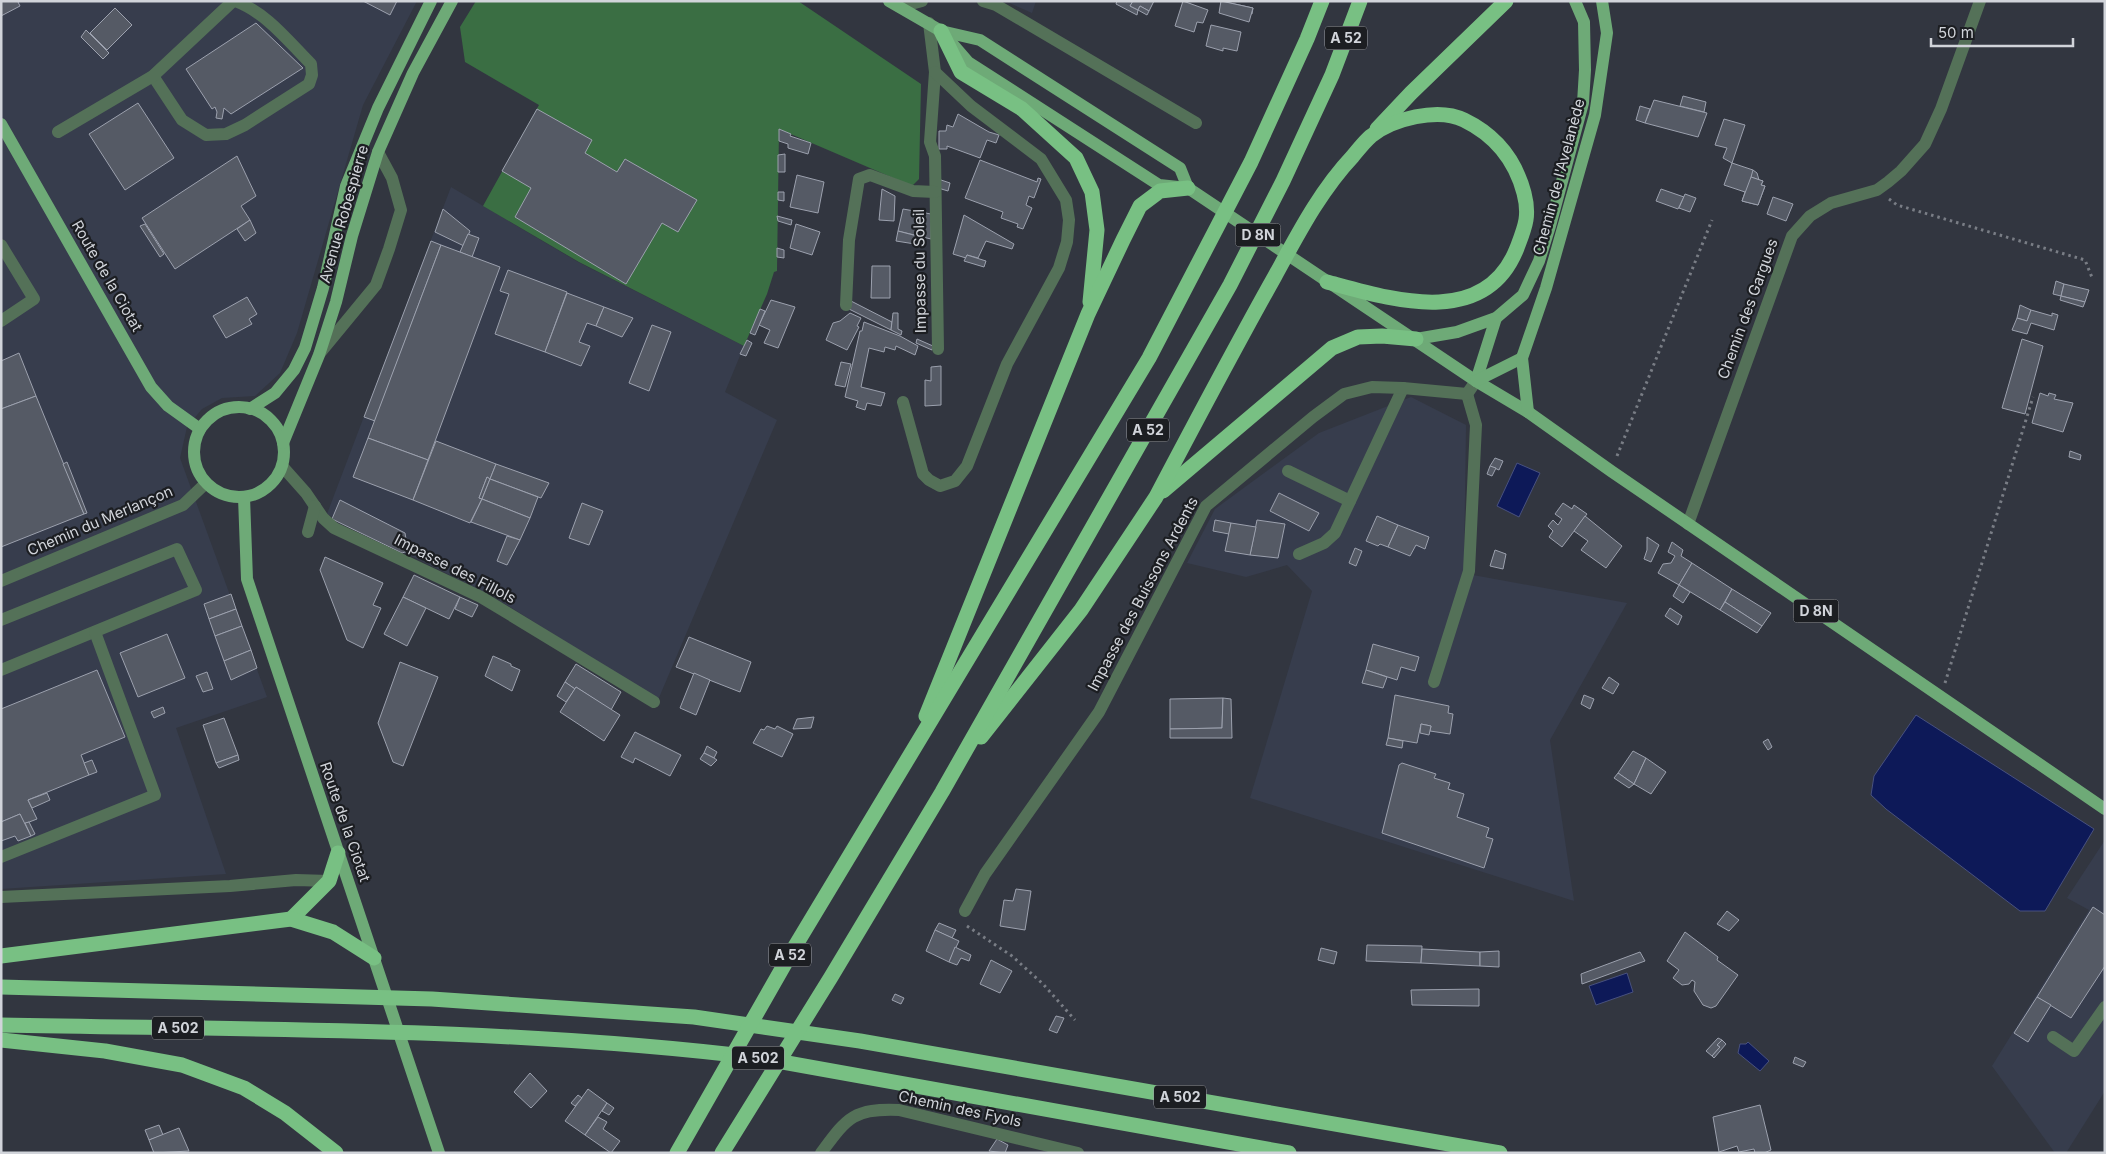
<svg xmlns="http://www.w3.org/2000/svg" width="2106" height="1154" font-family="Inter,sans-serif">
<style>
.built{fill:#373d4d}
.green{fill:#3a6e43}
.water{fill:#0d1958;stroke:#48517f}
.building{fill:#555a65;stroke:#9ca1ae}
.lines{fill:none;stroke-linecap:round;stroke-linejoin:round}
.path{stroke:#797d85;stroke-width:3;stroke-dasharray:2.5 4;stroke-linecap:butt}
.minor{stroke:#547158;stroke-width:12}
.major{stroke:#6eaa77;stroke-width:12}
.highway{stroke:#78c083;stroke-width:15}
.labels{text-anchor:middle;stroke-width:4.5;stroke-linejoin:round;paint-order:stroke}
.shield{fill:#1c1e22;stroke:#9b9da3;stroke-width:1}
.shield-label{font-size:14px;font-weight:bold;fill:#d1d4da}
.street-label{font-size:15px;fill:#d1d4da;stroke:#1c1e22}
</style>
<rect width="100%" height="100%" fill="#323640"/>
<!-- built -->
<g class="built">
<path d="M1,1H417L363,105L297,333L280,373L255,396L222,398L202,409L187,427L180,458L267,697L176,728L226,874L1,889Z"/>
<path d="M1005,1H1036L1032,13Z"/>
<path d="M451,187L578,262L744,346L725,392L777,420L658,700L494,597L327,514Z"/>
<path d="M1411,397L1466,425L1464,569L1473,575L1627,603L1550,740L1574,901L1250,798L1312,591L1287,565L1246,577L1187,563L1215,509L1319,433Z"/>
<path d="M2105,840V1091L2066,1153H2055L1992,1066L2089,910L2067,898Z"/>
</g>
<!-- green -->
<path class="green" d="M476,1H798L921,84L919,179L912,186L779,129L777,271L774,272L767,294L744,346L579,262L483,206L539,105L465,62L460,27Z"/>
<!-- water -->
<g class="water">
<path d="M1517,463L1540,473L1519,517L1497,506Z"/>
<path d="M1916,715L2094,829L2045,911H2020L1886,809L1871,795L1874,776Z"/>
<path d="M1627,973L1633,992L1596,1005L1589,986Z"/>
<path d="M1748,1042L1769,1061L1760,1071L1738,1053L1740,1044H1746Z"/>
</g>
<!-- building -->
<g class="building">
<path d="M1,1H20L18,2L20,6L1,16Z"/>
<path d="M363,1H397L390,15Z"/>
<path d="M1117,1H1133L1130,6L1138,10L1137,15L1116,4Z"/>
<path d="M1133,1H1154L1149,11L1140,6L1138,10L1130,6Z"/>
<path d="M1183,1L1208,10L1203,23L1197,22L1194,32L1175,26Z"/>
<path d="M1221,1L1253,8L1252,14L1221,5Z"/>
<path d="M1221,1L1253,8L1249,22L1219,13Z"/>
<path d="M1140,6L1149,11L1147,15L1138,10Z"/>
<path d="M115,8L132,25L107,50L90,33Z"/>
<path d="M256,23L303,68L231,114L224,108L222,119L216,118L217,112L215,107L212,109L186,69Z"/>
<path d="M1211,25L1241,32L1237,51L1223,48V51L1206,46Z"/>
<path d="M86,30L109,53L103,59L81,37Z"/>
<path d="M1683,96L1706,102L1704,112L1680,106Z"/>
<path d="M1654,100L1707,113L1698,137L1645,123Z"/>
<path d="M138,103L174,158L125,190L89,134Z"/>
<path d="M1640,106L1650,109L1645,123L1636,120Z"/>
<path d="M537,109L592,140L585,153L617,172L625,159L697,200L678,232L662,223L626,284L515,217L531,188L502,171Z"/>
<path d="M958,114L989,132L999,135L996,143L987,140L980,158L947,146V149H939V131H946L947,125L953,127Z"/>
<path d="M1724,119L1745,125L1732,163L1723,158L1727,148L1715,145Z"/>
<path d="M779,129L791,134L790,136L811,143L808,154L788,148V144L779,141Z"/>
<path d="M785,154V172H778V155Z"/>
<path d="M237,156L256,196L241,206L250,220L175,269L142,218Z"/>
<path d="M980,160L1037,182L1038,178L1041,179L1034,198L1029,196L1026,205L1032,208L1023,229L1017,227L1018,224L1001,218L1003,212L965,198Z"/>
<path d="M1732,163L1753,170L1759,180L1763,181L1761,185L1765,186L1758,205L1742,201L1745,192L1724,185Z"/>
<path d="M1753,170L1757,173L1759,180L1751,177Z"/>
<path d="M797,175L824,182L818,213L790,207Z"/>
<path d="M1751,177L1763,181L1761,185L1765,186L1758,205L1742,201Z"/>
<path d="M938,179L950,183L948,191L938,188Z"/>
<path d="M882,189L895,196L894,221L879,220Z"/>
<path d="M1661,189L1684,197L1678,209L1656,201Z"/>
<path d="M778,192H784V201L778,200Z"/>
<path d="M1685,194L1696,198L1690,212L1679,208Z"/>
<path d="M1773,197L1793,204L1786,221L1767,214Z"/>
<path d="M443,209L470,231L464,246L435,232Z"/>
<path d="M903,209L931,214V239L898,231Z"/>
<path d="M964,215L1014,244L1012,249L986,241L978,258L967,255L966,258L953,254Z"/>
<path d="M777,216L792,220L791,225L778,221Z"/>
<path d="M250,220L256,233L245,241L237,229Z"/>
<path d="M145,224L164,254L160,257L140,226Z"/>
<path d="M796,224L820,232L812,255L790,248Z"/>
<path d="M898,231L917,236L915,244L896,241Z"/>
<path d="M468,234L479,238L472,257L460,252Z"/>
<path d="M431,241L441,245L375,421L364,417Z"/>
<path d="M441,245L500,267L428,460L368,438Z"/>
<path d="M777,248L784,250V258L777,257Z"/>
<path d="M967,255L986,261L984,267L964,261Z"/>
<path d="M872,266H890V298H871Z"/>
<path d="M508,270L567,292L545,352L495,334L509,294L500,291Z"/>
<path d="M2056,281L2064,284L2061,296L2053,294Z"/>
<path d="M2064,284L2089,290L2085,302L2061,296Z"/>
<path d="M567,293L604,307L596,326L587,323L579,342L590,346L581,366L545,352Z"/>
<path d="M2061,296L2085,302L2083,307L2060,300Z"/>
<path d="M247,297L257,314L249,319L252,324L226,338L213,316Z"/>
<path d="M771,300L795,307L778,348L764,343L770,330L759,325Z"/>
<path d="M851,301L892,322L891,330L849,309Z"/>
<path d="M2020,305L2031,310L2027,321L2017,318Z"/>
<path d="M604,307L633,318L622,337L596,326Z"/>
<path d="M760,309L765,311L755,335L750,333Z"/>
<path d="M2031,310L2052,316V313L2058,315L2054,330L2031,323L2027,334L2012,330L2017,318L2027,321Z"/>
<path d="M850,313L861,318L857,326L859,327L847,350L826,340L833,323L840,321Z"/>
<path d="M893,313H898V329L902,331L901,335L891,330Z"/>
<path d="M864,322L900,336L918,346L915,355L896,346L895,350L885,347L884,352L869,348L861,387L885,393L881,406L867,403L865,410L856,407L858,401L845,397L860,331H862Z"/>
<path d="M652,325L671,332L649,391L629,383Z"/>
<path d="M917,339L933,346L932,350L916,343Z"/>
<path d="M2022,339L2043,346L2025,414L2002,408Z"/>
<path d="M747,340L752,343L746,356L740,354Z"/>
<path d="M19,353L36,396L1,409V361Z"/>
<path d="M841,362L851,364L845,387L835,385Z"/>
<path d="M941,366V405L925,406V380L931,381V367Z"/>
<path d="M2040,393L2048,396L2049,393L2056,395L2054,399L2073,403L2063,432L2032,423Z"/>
<path d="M36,396L84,514L1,547V409Z"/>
<path d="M368,438L428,460L413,500L353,477Z"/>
<path d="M436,441L496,464L490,479L487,477L479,498L482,499L470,523L413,500Z"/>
<path d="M2070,451L2081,455L2080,460L2069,457Z"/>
<path d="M1495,458L1503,461L1499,470L1490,466Z"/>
<path d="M67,462L87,513L84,514L63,464Z"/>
<path d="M496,464L549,483L541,498L490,479Z"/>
<path d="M1490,466L1496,468L1492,476L1487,474Z"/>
<path d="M487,477L490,479L482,499L479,498Z"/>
<path d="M490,479L538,497L530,518L482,499Z"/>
<path d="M1279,493L1319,513L1309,531L1270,511Z"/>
<path d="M482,499L530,518L520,540L471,522Z"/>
<path d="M340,500L405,533L408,551L402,553L332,519Z"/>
<path d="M582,503L603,511L589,545L569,538Z"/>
<path d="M1563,503L1572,509L1574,505L1587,514L1562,547L1549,537L1553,531L1548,526L1553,520L1558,525L1562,519L1555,514Z"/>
<path d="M1377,516L1398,525L1388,547L1380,544L1378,546L1366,541Z"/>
<path d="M1585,516L1622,546L1606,568L1581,550L1588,541L1574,531Z"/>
<path d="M1215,520L1231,523L1229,534L1213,531Z"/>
<path d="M1257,520L1285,524L1278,558L1250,555Z"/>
<path d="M1231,523L1256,527L1250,555L1225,551Z"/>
<path d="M1398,525L1429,537L1425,549L1416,545L1410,556L1388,547Z"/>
<path d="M507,536L520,540L507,565L497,561Z"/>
<path d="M1647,537L1659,545L1651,562L1644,559L1647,550Z"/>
<path d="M1672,542L1683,550L1681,556L1692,563L1679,585L1658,573L1663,564L1671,563L1675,556L1668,552Z"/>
<path d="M1355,548L1362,551L1356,566L1349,563Z"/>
<path d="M1495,550L1506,554L1503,569L1490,566Z"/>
<path d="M325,557L383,583L373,605L381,608L363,648L347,640L320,570Z"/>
<path d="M1692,563L1732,589L1720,610L1679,585Z"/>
<path d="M414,575L460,597L449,619L403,597Z"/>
<path d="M1679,585L1690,592L1683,603L1673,596Z"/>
<path d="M1732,589L1771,613L1762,626L1725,602Z"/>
<path d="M231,594L236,609L209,619L204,604Z"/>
<path d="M403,597L426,608L407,646L384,634Z"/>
<path d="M460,597L478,605L472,617L455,609Z"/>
<path d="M1725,602L1762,626L1757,633L1720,610Z"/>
<path d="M1670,608L1682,616L1678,625L1665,616Z"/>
<path d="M236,609L242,626L215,636L209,619Z"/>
<path d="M242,626L251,650L224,661L215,636Z"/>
<path d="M167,634L185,678L138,697L120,653Z"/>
<path d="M689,637L751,662L740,692L676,667Z"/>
<path d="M1373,644L1419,657L1415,671L1401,667L1397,680L1366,670Z"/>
<path d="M251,650L257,668L231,680L224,661Z"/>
<path d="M493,656L511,664V666L520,670L512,691L485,676Z"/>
<path d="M400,662L438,677L403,766L393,762L378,723Z"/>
<path d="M576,664L621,692L611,710L576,687L575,689L565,682Z"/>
<path d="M97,670L125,737L81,755L89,775L28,800L37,819L24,824L20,814L1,822V709Z"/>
<path d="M1366,670L1387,677L1383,688L1362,683Z"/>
<path d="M207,672L213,689L203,692L196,676Z"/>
<path d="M694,673L710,680L696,715L680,708Z"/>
<path d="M1609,677L1619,684L1613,694L1602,688Z"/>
<path d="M565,682L575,689L566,702L557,696Z"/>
<path d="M576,687L620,715L604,741L560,712Z"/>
<path d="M1395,695L1449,706L1448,713L1453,714L1450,734L1430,731L1431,726L1421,724L1417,743L1388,738Z"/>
<path d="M1584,695L1594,699L1590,709L1581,704Z"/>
<path d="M1223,698L1222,728L1170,729V699Z"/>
<path d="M1223,698L1231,699L1232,738H1170V729L1222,728Z"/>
<path d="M163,707L165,713L154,718L151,712Z"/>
<path d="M814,717L811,728L793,729L797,719Z"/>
<path d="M224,718L238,755L216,763L203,725Z"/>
<path d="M1421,724L1431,726L1429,735L1420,733Z"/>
<path d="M767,726L775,729L777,726L793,734L782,757L753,743L761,729L764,730Z"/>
<path d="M635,732L681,755L670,776L635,758L633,763L621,757Z"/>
<path d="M1388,738L1403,741L1402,748L1386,745Z"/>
<path d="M1768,739L1772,747L1768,750L1763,742Z"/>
<path d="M707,746L717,752L714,758L704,753Z"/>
<path d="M1633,751L1646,758L1634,784L1618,773Z"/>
<path d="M704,753L714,758L717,760L711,766L700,759Z"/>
<path d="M238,755L239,760L219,768L216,763Z"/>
<path d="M1646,758L1666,772L1651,794L1634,784Z"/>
<path d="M92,760L97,772L89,775L84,763Z"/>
<path d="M1402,763L1436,774L1434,778L1450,783L1448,789L1464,794L1457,817L1489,828L1486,837L1493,839L1484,868L1382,833L1399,765Z"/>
<path d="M1618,773L1634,784L1629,788L1614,778Z"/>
<path d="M47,793L50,800L32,808L28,800Z"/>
<path d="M20,814L31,836L18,841L15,836L1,841V822Z"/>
<path d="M29,822L35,834L31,836L25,823Z"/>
<path d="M1016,889L1031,891L1025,930L1000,926L1004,900L1013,901Z"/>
<path d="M2093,907L2105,915V966L2071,1018L2037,997Z"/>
<path d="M1727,911L1739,920L1729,931L1717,924Z"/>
<path d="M939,923L956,930L952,938L935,930Z"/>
<path d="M935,930L959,941L949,962L926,951Z"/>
<path d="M1685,932L1718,957L1717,960L1738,975L1716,1006L1711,1008L1703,1005L1694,991L1695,982L1692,980L1689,984L1682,985L1673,978L1679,970L1667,961Z"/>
<path d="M1367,945L1422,946L1421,963L1366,961Z"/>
<path d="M955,947L971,955L969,961L961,958L957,965L949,962Z"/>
<path d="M1321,948L1337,952L1334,964L1318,960Z"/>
<path d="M1422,949L1480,952V966L1421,963Z"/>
<path d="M1499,951V967L1480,966V952Z"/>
<path d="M1640,952L1645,961L1582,984L1581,974Z"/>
<path d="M991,960L1012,971L1000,993L980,984Z"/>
<path d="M1479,989V1006L1412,1005L1411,990Z"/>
<path d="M895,994L904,998L901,1004L892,1000Z"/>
<path d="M2037,997L2051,1005L2028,1042L2014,1033Z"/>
<path d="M1056,1016L1064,1018L1057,1033L1049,1030Z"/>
<path d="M1718,1038L1722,1040L1717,1045L1720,1047L1712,1056L1706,1051Z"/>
<path d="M1722,1040L1726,1044L1714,1058L1712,1056L1720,1047L1717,1045Z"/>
<path d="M1795,1057L1806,1062L1803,1067L1793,1063Z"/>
<path d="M530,1073L547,1091L531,1108L514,1092Z"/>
<path d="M588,1089L607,1103L585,1135L565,1121Z"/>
<path d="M578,1095L582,1098L575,1106L571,1103Z"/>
<path d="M607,1103L614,1108L609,1115L602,1111Z"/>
<path d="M1760,1105L1771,1150L1764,1153H1755L1754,1149L1739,1152L1737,1146L1719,1152L1713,1117Z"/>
<path d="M598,1117L607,1122L603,1129L620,1141L611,1153L585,1135Z"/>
<path d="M159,1125L163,1135L149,1140L145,1130Z"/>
<path d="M179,1128L189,1151L154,1153L149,1140Z"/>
<path d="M997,1139L1008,1145L1005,1153L989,1151Z"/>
</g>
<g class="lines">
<!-- path -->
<g class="path">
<path d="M1889,199L1897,205L2085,260L2093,280"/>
<path d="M1617,456L1712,220"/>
<path d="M1945,683L2033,397"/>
<path d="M967,926L1012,956L1043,984L1075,1020"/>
</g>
<!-- minor -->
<g class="minor">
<path d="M983,1L996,5L1196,123"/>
<path d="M900,7L922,1"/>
<path d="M929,23L935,72L930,142L935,156L938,349"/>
<path d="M153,76L182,120L206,135L226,134L245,125L309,84L312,75L311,64C288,41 267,13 235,1"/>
<path d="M58,132L153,76L233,1"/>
<path d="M1,245L34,299L1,321"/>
<path d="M846,305L849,240L859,179L870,175L913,191L935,192"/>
<path d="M320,353L376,285L389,249L401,210L392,178L378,152"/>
<path d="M903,402L923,474L929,480L940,486L955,481L967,466L1007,364L1059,268L1067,242L1069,220L1066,200L1041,159L971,106L935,72"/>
<path d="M282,466L306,493L323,518L334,528L481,597L654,702"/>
<path d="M1288,471L1350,501"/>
<path d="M1688,524L1792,236L1810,216L1831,203L1877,190L1888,182L1901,171L1925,144L1941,109L1980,1"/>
<path d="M308,532L315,506"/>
<path d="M1299,554L1324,543L1335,533L1403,388"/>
<path d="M1,581L183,505L206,483"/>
<path d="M1,620L177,549L196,590L1,670"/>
<path d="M1434,682L1469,571L1476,425L1467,394"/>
<path d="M1,857L155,795L95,632"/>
<path d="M1,897L230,886L296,880L329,881"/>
<path d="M965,911L985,874L1099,712L1206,506L1313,417L1344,394L1372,387L1403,388L1467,394L1476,381"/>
<path d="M2053,1037L2074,1051L2105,1007"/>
<path d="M821,1153C847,1118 853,1108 899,1110L1078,1153"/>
</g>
<!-- major -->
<g class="major">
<path d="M889,1L941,31L980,40L1180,168L1188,188"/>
<path d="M949,40L968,62L1159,185L1188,188L1476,381L1528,412L1611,471L2105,809"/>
<path d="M1,124L151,387L168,406L200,429"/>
<path d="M1416,339L1457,332L1496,318L1523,295L1539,261L1550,226L1583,103L1585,70L1584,22L1575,1"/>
<path d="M1476,381L1496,318"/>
<path d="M1476,381L1522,358"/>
<circle cx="239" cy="452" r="45"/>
<path d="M250,409L275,393L294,370L305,348L323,288L346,186L378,108L431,1"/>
<path d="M1528,412L1522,358L1546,288L1595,115L1607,33L1602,1"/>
<path d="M283,443L319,355L336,302L352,236L378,152L413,73L452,1"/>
<path d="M244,497L247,579L439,1153"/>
</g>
<!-- highway -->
<g class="highway">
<path d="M941,31L961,72L1022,109L1076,158L1092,192L1097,230L1090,302"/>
<path d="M1377,129L1411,93L1506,1"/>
<path d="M1163,491L1332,348L1358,337L1382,336L1416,339"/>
<path d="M926,716L1088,314L1123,240L1140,206L1160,191L1188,188"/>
<path d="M981,737L1081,610L1156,497C1195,423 1234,349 1275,276C1298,234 1320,191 1353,156C1358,150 1364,142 1371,136C1392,119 1438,107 1464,120C1495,135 1515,159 1524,193C1530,216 1525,227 1517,248C1485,330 1390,299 1327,282"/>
<path d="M291,919L329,881L338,853"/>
<path d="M1,956L291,919L333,932L374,958"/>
<path d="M1,987L432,999L694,1017L860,1041L1500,1153"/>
<path d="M1,1025C254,1030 509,1027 760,1058L1289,1153"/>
<path d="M1,1040L105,1051L182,1065L244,1088L285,1113L336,1153"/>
<path d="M677,1153L791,953L1149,358L1251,162L1307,39L1322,1"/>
<path d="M722,1153L831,977L942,792L1230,285L1283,181L1332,75L1360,1"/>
</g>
</g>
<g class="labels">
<!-- shield labels -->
<g class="shield">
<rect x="1325" y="26.5" width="42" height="23" rx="4"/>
<rect x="1235.5" y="223.5" width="45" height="23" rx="4"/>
<rect x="1127" y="418.5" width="42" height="23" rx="4"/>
<rect x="1793.5" y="599.5" width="45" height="23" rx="4"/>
<rect x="769" y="943.5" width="42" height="23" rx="4"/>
<rect x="152" y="1016.5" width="52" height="23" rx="4"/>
<rect x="732" y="1046.5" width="52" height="23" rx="4"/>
<rect x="1154" y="1085.5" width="52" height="23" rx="4"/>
</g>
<g class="shield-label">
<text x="1346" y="43">A 52</text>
<text x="1258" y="240">D 8N</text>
<text x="1148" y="435">A 52</text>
<text x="1816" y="616">D 8N</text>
<text x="790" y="960">A 52</text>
<text x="178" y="1033">A 502</text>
<text x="758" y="1063">A 502</text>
<text x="1180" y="1102">A 502</text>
</g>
<!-- street labels -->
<g class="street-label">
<text transform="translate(1559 177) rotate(-75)" y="5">Chemin de l'Avelanède</text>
<text transform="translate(344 214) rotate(-74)" y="5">Avenue Robespierre</text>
<text transform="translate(920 271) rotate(-91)" y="5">Impasse du Soleil</text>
<text transform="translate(107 276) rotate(60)" y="5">Route de la Ciotat</text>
<text transform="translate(1748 309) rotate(-70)" y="5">Chemin des Gargues</text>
<text transform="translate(100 521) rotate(-23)" y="5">Chemin du Merlançon</text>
<text transform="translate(455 569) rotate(27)" y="5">Impasse des Fillols</text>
<text transform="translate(1143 594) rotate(-62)" y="5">Impasse des Buissons Ardents</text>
<text transform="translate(345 822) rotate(71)" y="5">Route de la Ciotat</text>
<text transform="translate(960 1109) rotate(12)" y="5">Chemin des Fyols</text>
</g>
</g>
<!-- border -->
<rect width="2106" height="1154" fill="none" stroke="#d1d4da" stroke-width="5"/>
<!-- scale -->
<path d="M1931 38v8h142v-8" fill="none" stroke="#d1d4da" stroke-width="2.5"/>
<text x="1938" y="38" font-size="15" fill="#d1d4da" stroke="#1c1e22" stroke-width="4" paint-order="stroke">50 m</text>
</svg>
